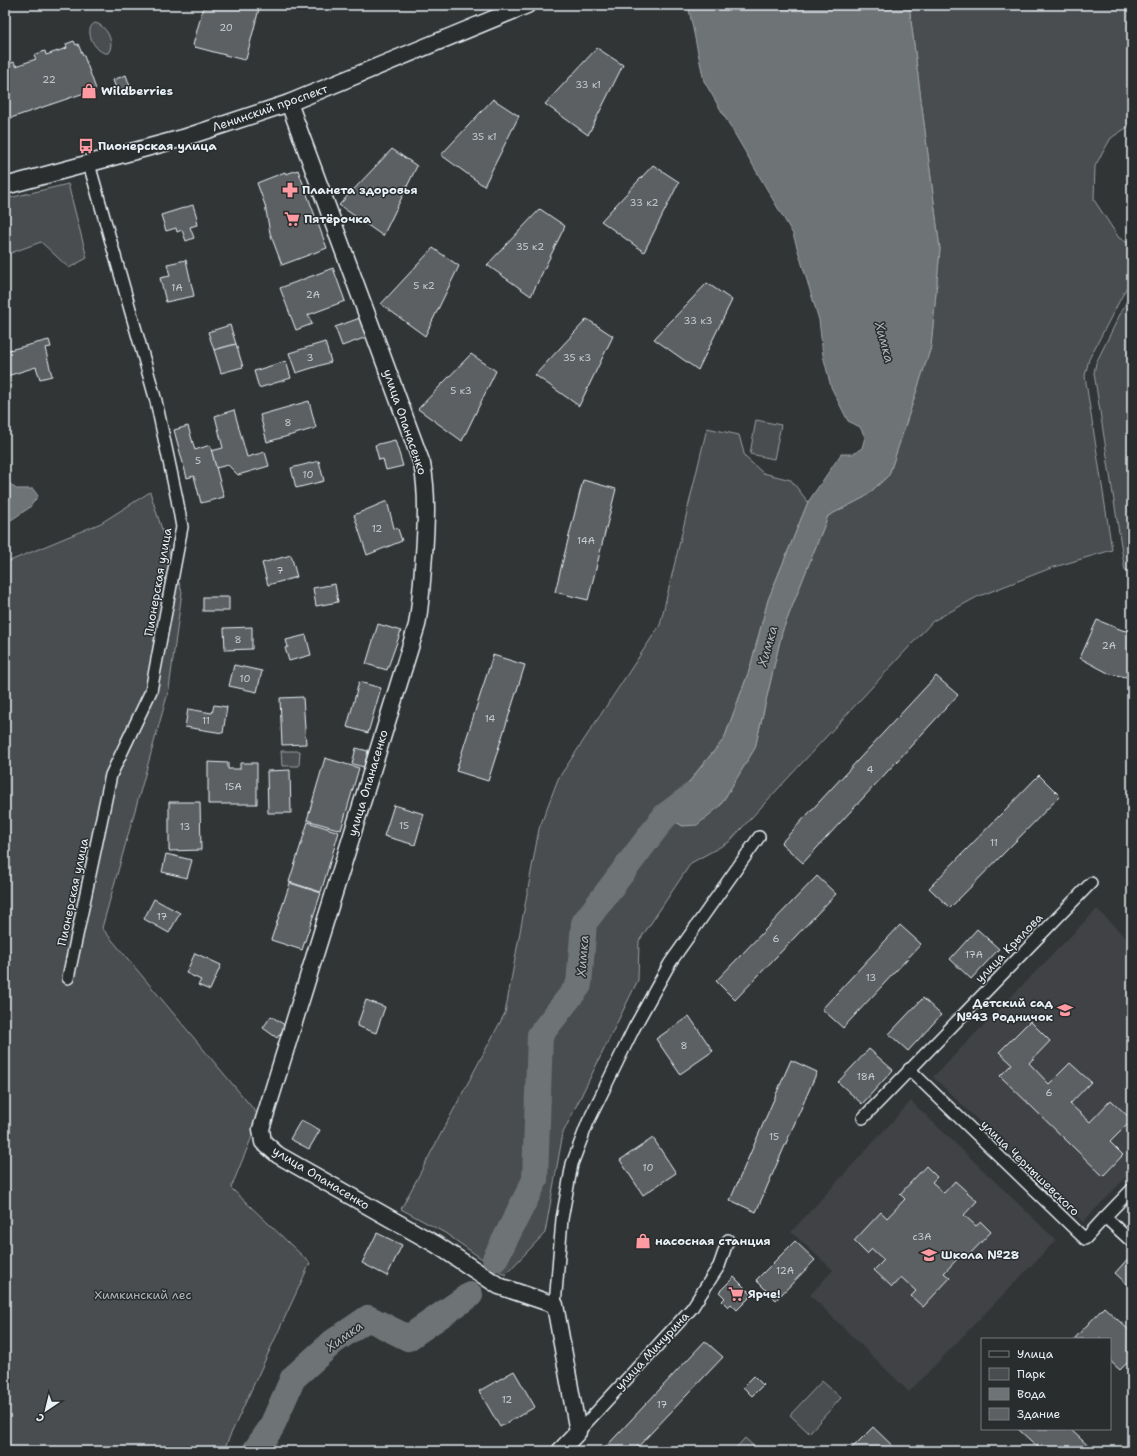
<svg xmlns="http://www.w3.org/2000/svg" width="1137" height="1456" font-family="'Shantell Sans',sans-serif">
<style>
.built{fill:#3f4244}
.green{fill:#494d4f;stroke:#989fa4}
.water{fill:#6e7376;stroke:#9fa5aa}
.lines{fill:none;stroke-linecap:round;stroke-linejoin:round}
.river{stroke:#6e7376;stroke-width:26}
.building{fill:#5c6063;stroke:#e8f1f8}
.street-casing{stroke:#e8f1f8;stroke-width:14}
.secondary-casing{stroke:#e8f1f8;stroke-width:19}
.street{stroke:#2a2d2e;stroke-width:11}
.secondary{stroke:#2a2d2e;stroke-width:16}
.labels{text-anchor:middle;stroke-width:3;stroke-linejoin:round;paint-order:stroke}
.number-label{font-size:10px;fill:#c5cdd3}
.poi-label{font-size:12px;font-weight:bold;fill:#e8f1f8;stroke:#2a2d2e;text-anchor:start}
.street-label{font-size:12px;fill:#e8f1f8;stroke:#2a2d2e}
.park-label{font-size:12px;fill:#b0b8bd;stroke:#2a2d2e}
.water-label{font-size:13px;font-style:italic;fill:#b1b8be;stroke:#2a2d2e}
</style>
<rect width="100%" height="100%" fill="#323536"/>
<filter id="ink" filterUnits="userSpaceOnUse"><feTurbulence type="fractalNoise" baseFrequency=".025" numOctaves="2"/><feDisplacementMap in="SourceGraphic" scale="8" xChannelSelector="R" yChannelSelector="G"/><feConvolveMatrix kernelMatrix="1 2 1 2 8 2 1 2 1" color-interpolation-filters="sRGB"/></filter>
<g filter="url(#ink)">
<!-- built -->
<g class="built">
<path d="M1097,909L1132,944V1171L1083,1222L933,1077Z"/>
<path d="M911,1101L1056,1240L909,1392L810,1295L833,1270L791,1232Z"/>
</g>
<!-- green -->
<g class="green">
<path d="M909,5L1132,6V124L1111,138L1095,166L1094,200L1119,238L1132,245V277L1089,359L1085,376L1112,550L1051,568L977,597L933,621L729,842L691,863L639,941L638,980L563,1133L545,1233L505,1275L445,1233L401,1209L505,1013L539,829L558,779L660,625L707,428L739,435L745,457L763,473L791,480L808,502L768,600L750,668L724,739L699,769L671,806L665,816L683,826L720,806L755,748L782,632L828,516L865,497L889,475L931,347L940,249Z"/>
<path d="M95,23C106,25 116,43 108,53C96,55 82,29 95,23Z"/>
<path d="M68,184L87,258L69,268L41,242L5,255V199Z"/>
<path d="M1132,290V569L1125,571L1094,373L1096,363Z"/>
<path d="M756,420L781,425L774,459L750,454Z"/>
<path d="M150,492L182,592L169,689L102,928L260,1117L231,1188L310,1263L223,1451H5V563L101,523Z"/>
<path d="M281,751H300L299,766H282Z"/>
<path d="M822,1381L841,1398L809,1433L790,1415Z"/>
<path d="M745,1438L759,1451H733Z"/>
</g>
<!-- water -->
<g class="water">
<path d="M688,5H909L940,249L931,347L889,475L865,497L828,516L782,632L755,748L720,806L697,825L683,826L665,816L671,806L699,769L724,739L750,668L768,600L808,502L841,454H853L862,448L865,437L860,427L848,421L831,387L823,355L819,320L793,234L704,81Z"/>
<path d="M7,481L16,489H33L38,496L29,508L5,524V482Z"/>
</g>
<g class="lines">
<!-- river -->
<g class="river">
<path d="M495,1259L535,1180L540,1035L579,985L584,923L665,816L693,795"/>
<path d="M255,1451L271,1428L293,1378L333,1342L368,1318L408,1338L470,1295"/>
</g>
</g>
<!-- building -->
<g class="building">
<path d="M204,5H249L258,7L259,9L246,59L244,60L195,47L193,45Z"/>
<path d="M74,41L76,45L78,44L83,56H84L96,89L5,120V70L7,69L5,65L14,62L16,66L36,59L34,55L45,51L46,55L67,48L66,44Z"/>
<path d="M597,48L623,65L588,135L545,104Z"/>
<path d="M126,75L131,89L118,94L113,80Z"/>
<path d="M493,99L519,116L484,186L441,155Z"/>
<path d="M392,149L417,166L383,236L339,205Z"/>
<path d="M653,165L679,182L644,252L601,221Z"/>
<path d="M298,170L327,248L282,265L270,233L265,205L257,183L285,172L286,174Z"/>
<path d="M193,205L198,221H196L197,225L190,227L194,238L186,241L182,230L177,232L176,228L166,231L161,215Z"/>
<path d="M540,209L565,226L531,296L487,265Z"/>
<path d="M433,248L459,266L425,336L381,304Z"/>
<path d="M186,260L194,296L166,302L160,278L170,276L167,264Z"/>
<path d="M333,268L345,301L308,315L312,324L296,330L280,288Z"/>
<path d="M707,283L732,300L698,370L654,339Z"/>
<path d="M360,318L367,337L342,346L335,327Z"/>
<path d="M587,319L613,336L579,406L535,375Z"/>
<path d="M230,325L236,344L214,350L208,332Z"/>
<path d="M49,340L51,347L45,348L52,376L40,379L36,367L7,376L5,370V351Z"/>
<path d="M325,342L331,362L296,373L289,353Z"/>
<path d="M236,344L243,367L221,373L214,350Z"/>
<path d="M471,354L496,371L462,441L418,409Z"/>
<path d="M286,361L291,378L259,388L254,371Z"/>
<path d="M309,401L316,428L267,442L260,415Z"/>
<path d="M234,410L247,457L265,452L269,466L238,475L228,465L216,468L211,451L223,448L215,416Z"/>
<path d="M188,426L195,450L210,445L224,497L201,503L194,476L187,478L174,430Z"/>
<path d="M395,440L403,466L386,470L383,459L379,460L375,445Z"/>
<path d="M319,461L324,481L296,488L291,468Z"/>
<path d="M583,480L616,489L588,600L555,592Z"/>
<path d="M387,501L394,528L398,529L402,541L367,555L354,515Z"/>
<path d="M291,555L297,577L268,585L262,563Z"/>
<path d="M335,584L338,602L316,606L313,588Z"/>
<rect x="203" y="597" width="26" height="14"/>
<path d="M1097,620L1122,630L1132,632V678L1110,674L1080,658Z"/>
<path d="M378,624L401,631L387,670L366,664Z"/>
<path d="M252,627V649L225,650L224,628Z"/>
<path d="M306,635L311,655L289,661L285,648L288,647L286,640Z"/>
<path d="M493,655L525,665L488,781L456,771Z"/>
<path d="M234,665L262,671L257,692L229,686Z"/>
<path d="M936,676L958,695L803,863L781,843Z"/>
<path d="M359,682L381,688L368,733L347,727Z"/>
<path d="M303,697L306,744L282,745L280,698Z"/>
<path d="M214,705L227,707L223,733L185,727L188,709L212,713Z"/>
<path d="M356,748L368,751L364,767L352,764Z"/>
<path d="M325,758L359,768L341,830L307,820Z"/>
<path d="M208,762L228,763V769H240V763H257V804H208Z"/>
<path d="M290,770L291,813H268L267,771Z"/>
<path d="M1039,775L1060,796L950,908L929,888Z"/>
<path d="M169,802H200L201,850L169,851Z"/>
<path d="M394,805L424,814L415,845L384,836Z"/>
<path d="M308,822L339,832L321,892L289,882Z"/>
<path d="M166,854L192,860L187,878L162,872Z"/>
<path d="M817,876L836,894L735,1000L716,981Z"/>
<path d="M290,883L321,893L302,950L271,940Z"/>
<path d="M154,899L180,913L169,933L144,919Z"/>
<path d="M900,925L921,944L843,1028L822,1009Z"/>
<path d="M977,929L999,949L971,979L950,959Z"/>
<path d="M195,953L221,965L210,990L198,985L201,980L186,973Z"/>
<path d="M923,998L941,1015L908,1051L889,1034Z"/>
<path d="M366,1000L385,1007L376,1033L357,1026Z"/>
<path d="M271,1016L286,1026L277,1038L263,1028Z"/>
<path d="M689,1016L713,1051L680,1074L656,1039Z"/>
<path d="M1030,1021L1050,1041L1029,1063L1049,1084L1070,1063L1091,1082L1070,1104L1090,1122L1111,1100L1132,1120L1110,1142L1123,1155L1103,1176L1000,1076L1012,1064L999,1052Z"/>
<path d="M869,1049L893,1070L862,1104L838,1082Z"/>
<path d="M791,1060L817,1072L756,1212L730,1200Z"/>
<path d="M301,1120L320,1130L309,1149L290,1139Z"/>
<path d="M653,1138L676,1173L643,1195L620,1160Z"/>
<path d="M926,1166L937,1177L932,1182L944,1193L955,1181L977,1201L964,1215L976,1226L981,1222L991,1232L965,1259L961,1255L944,1273L950,1278L923,1307L911,1296L916,1291L901,1277L892,1287L874,1270L884,1260L872,1249L867,1254L854,1241L881,1212L887,1218L905,1199L900,1194Z"/>
<path d="M377,1233L402,1245L387,1276L362,1263Z"/>
<path d="M795,1241L815,1260L776,1300L756,1280Z"/>
<path d="M1132,1254V1289L1115,1273Z"/>
<path d="M734,1277L752,1295L737,1310L731,1304L728,1307L722,1301L725,1298L719,1292Z"/>
<path d="M1104,1307L1132,1333V1358L1120,1370L1110,1361V1339H1074Z"/>
<path d="M705,1341L723,1357L634,1451H602Z"/>
<path d="M514,1371L535,1407L500,1427L479,1391Z"/>
<path d="M754,1376L763,1385L752,1396L743,1387Z"/>
<path d="M873,1427L898,1451H849Z"/>
<path d="M1018,1429H1070L1094,1451H1042Z"/>
</g>
<g class="lines">
<defs>
<g id="street">
<path d="M68,978L111,775L151,691L182,527L177,499L156,401L89,164"/>
<path d="M909,1069L1085,1239L1105,1217L1132,1242"/>
<path d="M863,1118L1091,883"/>
<path d="M1105,1217L1132,1189"/>
<path d="M555,1305L562,1219L572,1164L588,1122L634,1028L670,963L759,837"/>
<path d="M578,1432L692,1308L719,1266L728,1240"/>
</g>
<g id="secondary">
<path d="M289,103L422,464C428,493 426,525 424,555C422,579 421,602 417,625L261,1129L263,1142L278,1155L437,1245L499,1286L555,1305L578,1432L560,1451"/>
<path d="M5,186L183,138L289,103L527,5"/>
</g>
</defs>
<!-- street casing -->
<use href="#street" class="street-casing"/>
<!-- secondary casing -->
<use href="#secondary" class="secondary-casing"/>
<!-- street -->
<use href="#street" class="street"/>
<!-- secondary -->
<use href="#secondary" class="secondary"/>
</g>
</g>
<!-- icons -->
<defs>
<symbol id="shop-bare" viewBox="-9 -9 18 18"><path d="M-5-2.5h2.3a2.7 3.5 0 0 1 5.4 0H5L5.5 6h-11ZM-1.5-2.5h3a1.5 2.3 0 0 0-3 0Z" fill="#ff9aa2" stroke="#2a2d2e" stroke-width="2.5" paint-order="stroke"/></symbol>
<symbol id="bus-bare" viewBox="-9 -9 18 18"><path d="M-5-6H5V4H4V6H2V4H-2V6H-4V4H-5ZM-3.5-4V0h7V-4ZM-3.5 1.2v1.5H-2V1.2ZM2 1.2v1.5H3.5V1.2Z" fill="#ff9aa2" stroke="#2a2d2e" stroke-width="2.5" paint-order="stroke"/></symbol>
<symbol id="pharmacy-bare" viewBox="-9 -9 18 18"><path d="M-2-6h4v4h4v4h-4v4h-4v-4h-4v-4h4Z" fill="#ff9aa2" stroke="#2a2d2e" stroke-width="2.5" paint-order="stroke"/></symbol>
<symbol id="supermarket-bare" viewBox="-9 -9 18 18"><path d="M-6-5.5h2.5l.6 2H6L4.5 2H-2.5L-4.4-4H-6ZM-1.5 3.2a1.3 1.3 0 1 0 .1 0ZM3 3.2a1.3 1.3 0 1 0 .1 0Z" fill="#ff9aa2" stroke="#2a2d2e" stroke-width="2.5" paint-order="stroke"/></symbol>
<symbol id="school-bare" viewBox="-9 -9 18 18"><path d="M0-5L7-2L0 1L-7-2ZM-4 1L0 2.5L4 1V4Q0 6-4 4Z" fill="#ff9aa2" stroke="#2a2d2e" stroke-width="2.5" paint-order="stroke"/></symbol>
</defs>
<g fill-rule="evenodd">
<use href="#shop-bare" x="78" y="80" width="22" height="22"/>
<use href="#bus-bare" x="75" y="135" width="22" height="22"/>
<use href="#pharmacy-bare" x="279" y="179" width="22" height="22"/>
<use href="#supermarket-bare" x="281" y="208" width="22" height="22"/>
<use href="#school-bare" x="1054" y="999" width="22" height="22"/>
<use href="#shop-bare" x="632" y="1230" width="22" height="22"/>
<use href="#school-bare" x="918" y="1244" width="22" height="22"/>
<use href="#supermarket-bare" x="725" y="1283" width="22" height="22"/>
</g>
<g class="labels">
<!-- number labels -->
<g class="number-label">
<text x="226" y="31">20</text>
<text x="49" y="83">22</text>
<text x="588" y="88">33 к1</text>
<text x="484" y="140">35 к1</text>
<text x="644" y="206">33 к2</text>
<text x="530" y="250">35 к2</text>
<text x="424" y="289">5 к2</text>
<text x="177" y="291">1А</text>
<text x="313" y="298">2А</text>
<text x="698" y="324">33 к3</text>
<text x="310" y="361">3</text>
<text x="577" y="361">35 к3</text>
<text x="461" y="394">5 к3</text>
<text x="288" y="426">8</text>
<text x="198" y="464">5</text>
<text x="308" y="478">10</text>
<text x="377" y="532">12</text>
<text x="586" y="544">14А</text>
<text x="280" y="574">7</text>
<text x="238" y="643">8</text>
<text x="1109" y="649">2А</text>
<text x="245" y="682">10</text>
<text x="490" y="722">14</text>
<text x="206" y="724">11</text>
<text x="870" y="773">4</text>
<text x="233" y="790">15А</text>
<text x="404" y="829">15</text>
<text x="185" y="830">13</text>
<text x="994" y="846">11</text>
<text x="162" y="920">17</text>
<text x="776" y="942">6</text>
<text x="974" y="958">17А</text>
<text x="871" y="981">13</text>
<text x="684" y="1049">8</text>
<text x="866" y="1080">18А</text>
<text x="1049" y="1096">6</text>
<text x="774" y="1140">15</text>
<text x="648" y="1171">10</text>
<text x="922" y="1240">с3А</text>
<text x="785" y="1274">12А</text>
<text x="507" y="1403">12</text>
<text x="662" y="1408">17</text>
</g>
<!-- poi labels -->
<g class="poi-label">
<text x="101" y="95">Wildberries</text>
<text x="98" y="150">Пионерская улица</text>
<text x="302" y="194">Планета здоровья</text>
<text x="304" y="223">Пятёрочка</text>
<text x="1053" y="1007" text-anchor="end">Детский сад<tspan x="1053" dy="14">№43 Родничок</tspan></text>
<text x="655" y="1245">насосная станция</text>
<text x="941" y="1259">Школа №28</text>
<text x="748" y="1298">Ярче!</text>
</g>
<!-- street labels -->
<g class="street-label">
<text transform="translate(270 108) rotate(-19)" y="4">Ленинский проспект</text>
<text transform="translate(405 422) rotate(71)" y="4">улица Опанасенко</text>
<text transform="translate(158 582) rotate(-80)" y="4">Пионерская улица</text>
<text transform="translate(368 783) rotate(-73)" y="4">улица Опанасенко</text>
<text transform="translate(73 892) rotate(-78)" y="4">Пионерская улица</text>
<text transform="translate(1009 948) rotate(-46)" y="4">улица Крылова</text>
<text transform="translate(1030 1168) rotate(44)" y="4">улица Чернышевского</text>
<text transform="translate(321 1178) rotate(31)" y="4">улица Опанасенко</text>
<text transform="translate(652 1351) rotate(-47)" y="4">улица Мичурина</text>
</g>
<!-- park labels -->
<g class="park-label">
<text x="143" y="1299">Химкинский лес</text>
</g>
<!-- water labels -->
<g class="water-label">
<text transform="translate(885 342) rotate(75)" y="5">Химка</text>
<text transform="translate(767 646) rotate(-74)" y="5">Химка</text>
<text transform="translate(582 956) rotate(-86)" y="5">Химка</text>
<text transform="translate(344 1336) rotate(-36)" y="5">Химка</text>
</g>
</g>
<!-- margin -->
<rect width="1137" height="1456" fill="none" stroke="#2a2d2e" stroke-width="20"/>
<rect x="10" y="10" width="1117" height="1436" fill="none" stroke="#e8f1f8" stroke-width="1.5" filter="url(#ink)"/>
<!-- legend -->
<rect x="981" y="1338" width="130" height="92" fill="#2a2d2e" stroke="#767b7f"/>
<rect x="989" y="1351" width="20" height="6" fill="#2a2d2e" stroke="#767b7f"/>
<text x="1017" y="1358" font-size="12" fill="#e8f1f8">Улица</text>
<rect x="989" y="1368" width="20" height="12" fill="#494d4f" stroke="#767b7f"/>
<text x="1017" y="1378" font-size="12" fill="#e8f1f8">Парк</text>
<rect x="989" y="1388" width="20" height="12" fill="#6e7376" stroke="#767b7f"/>
<text x="1017" y="1398" font-size="12" fill="#e8f1f8">Вода</text>
<rect x="989" y="1408" width="20" height="12" fill="#5c6063" stroke="#767b7f"/>
<text x="1017" y="1418" font-size="12" fill="#e8f1f8">Здание</text>
<!-- north arrow -->
<g transform="translate(46 1410) rotate(215)" stroke="#2a2d2e" stroke-width="3" paint-order="stroke">
<path d="M0-3L7 15L0 10L-7 15Z" fill="#e8f1f8"/>
<text y="-6" font-size="11" font-weight="bold" text-anchor="middle" fill="#e8f1f8">С</text>
</g>
</svg>
